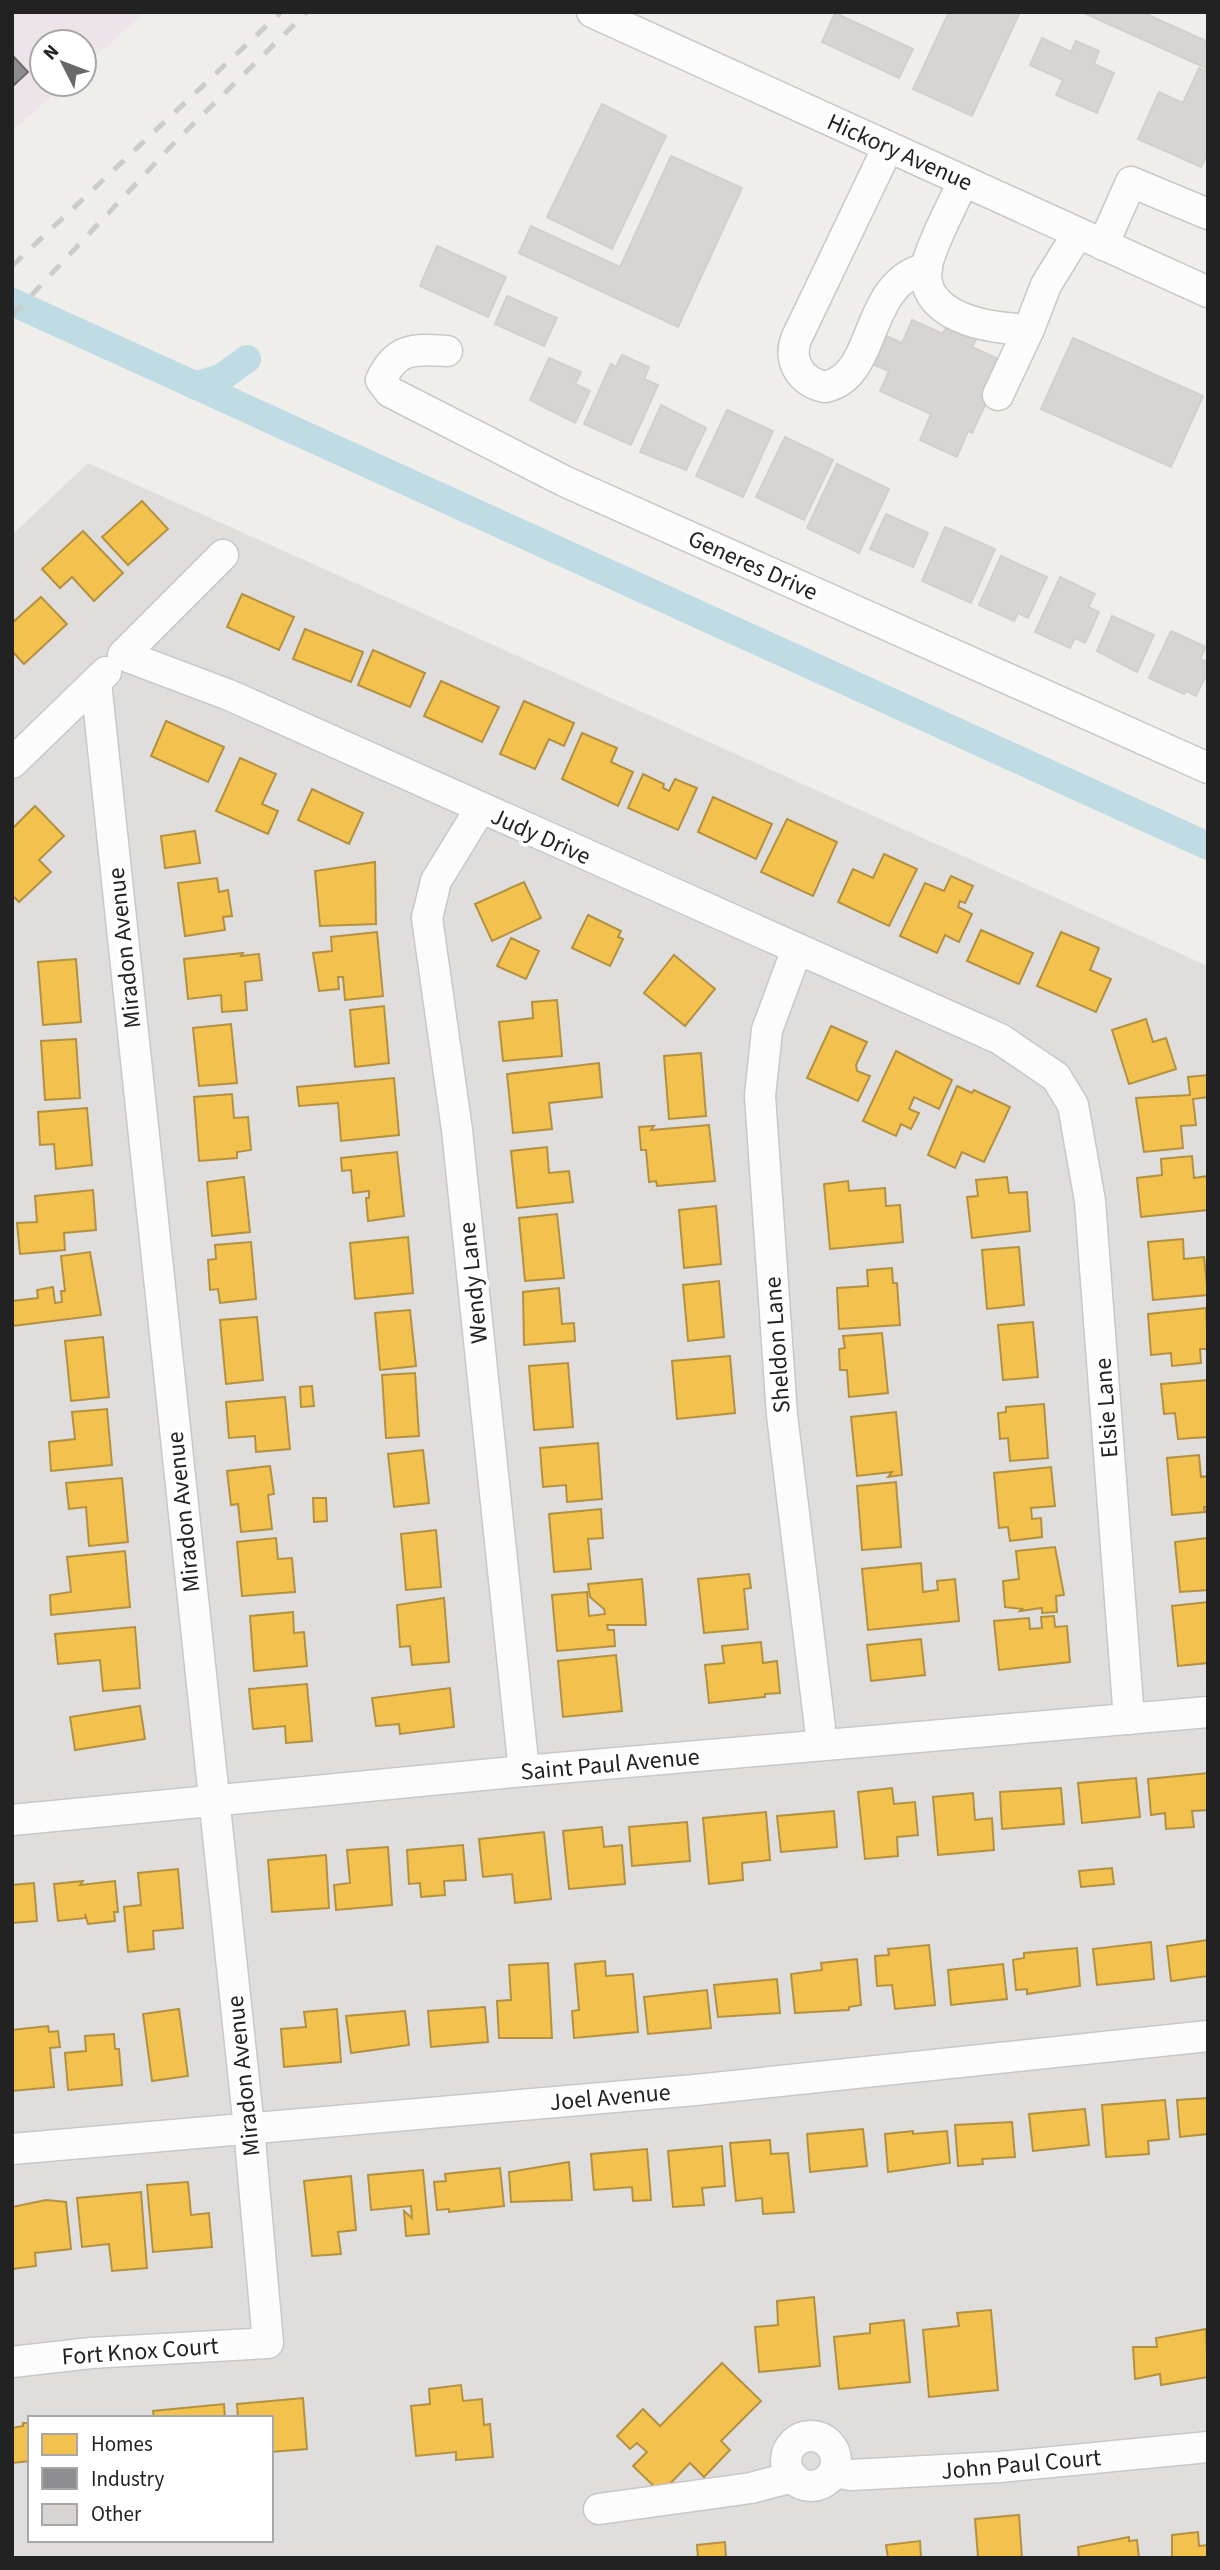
<svg xmlns="http://www.w3.org/2000/svg" width="1220" height="2570" font-family="'Source Sans 3',sans-serif">
<style>
.residential{fill:#dfdedc;fill-rule:evenodd}
.industrial{fill:#ede4e9}
.homes{fill:#f2c14e;stroke:#b49141;stroke-width:2}
.industry{fill:#8d8d92;stroke:#6d6d70;stroke-width:2}
.lines{fill:none;stroke-linecap:round;stroke-linejoin:round}
.canal{stroke:#bfdbe3;stroke-width:28}
.building{fill:#d7d4d2;stroke:#d3d0cc;stroke-width:2}
.minor-casing{stroke:#c9c8c7;stroke-width:33}
.minor{stroke:#fdfcfc;stroke-width:30}
.rail{stroke:#ccc;stroke-width:5;stroke-dasharray:14 14;stroke-linecap:butt}
.labels{text-anchor:middle;stroke-width:7;stroke-linejoin:round;paint-order:stroke}
.street-label{font-size:24px;fill:#222;stroke:#fff}
</style>
<rect width="100%" height="100%" fill="#f0eeeb"/>
<!-- residential -->
<path class="residential" d="M88,463L1208,966V2558H12V535ZM30,2418H271V2540H30Z"/>
<!-- industrial -->
<path class="industrial" d="M12,12H145L84,67V42H42V84H65L12,131Z"/>
<!-- homes -->
<g class="homes">
<path d="M142,501L168,529L128,565L102,537Z"/>
<path d="M83,531L123,573L94,601L72,577L60,588L42,569Z"/>
<path d="M242,594L294,617L279,650L227,627Z"/>
<path d="M41,597L67,624L24,664L12,651V623Z"/>
<path d="M305,629L363,652L351,682L293,659Z"/>
<path d="M373,650L425,673L410,707L358,685Z"/>
<path d="M441,681L499,707L482,742L424,716Z"/>
<path d="M524,701L574,723L564,746L549,739L535,769L500,754Z"/>
<path d="M166,721L224,747L208,782L151,756Z"/>
<path d="M582,733L617,748L611,762L633,772L618,806L562,779Z"/>
<path d="M240,758L276,774L262,804L278,811L268,834L216,811Z"/>
<path d="M643,774L664,784L663,788L669,791L675,779L697,788L678,830L628,808Z"/>
<path d="M312,789L363,813L349,844L298,820Z"/>
<path d="M713,797L772,824L756,859L698,832Z"/>
<path d="M35,806L64,836L39,860L51,872L19,902L12,895V829Z"/>
<path d="M787,819L837,842L813,896L761,872Z"/>
<path d="M195,831L200,863L165,868L161,836Z"/>
<path d="M884,854L917,869L889,926L838,902L853,869L873,878Z"/>
<path d="M375,862L376,924L320,926L315,871Z"/>
<path d="M951,876L973,886L965,903L960,901L958,907L972,914L959,942L945,935L937,953L900,936L925,883L944,891Z"/>
<path d="M217,878L219,892L228,890L232,916L223,917L225,930L185,936L178,883Z"/>
<path d="M524,882L541,918L492,941L475,904Z"/>
<path d="M588,915L621,931L618,937L623,939L610,966L572,948Z"/>
<path d="M981,930L1033,953L1019,984L967,961Z"/>
<path d="M377,932L383,996L345,1000L343,977H338L339,989L319,991L313,953L332,951L331,937Z"/>
<path d="M1061,932L1099,948L1090,970L1111,979L1096,1012L1037,986Z"/>
<path d="M511,938L539,951L526,979L497,966Z"/>
<path d="M243,953L241,956L259,954L262,980L245,982L247,1010L222,1012L221,995L188,999L184,959Z"/>
<path d="M674,955L715,989L685,1026L644,993Z"/>
<path d="M76,959L81,1022L43,1025L38,962Z"/>
<path d="M557,1000L562,1056L503,1061L499,1022L533,1018L532,1002Z"/>
<path d="M384,1006L389,1063L355,1067L350,1010Z"/>
<path d="M1146,1019L1153,1042L1166,1038L1176,1069L1129,1084L1112,1030Z"/>
<path d="M231,1024L237,1083L199,1086L193,1028Z"/>
<path d="M831,1026L867,1042L856,1065L857,1071L870,1076L858,1101L807,1078Z"/>
<path d="M76,1039L80,1098L45,1100L41,1041Z"/>
<path d="M896,1051L952,1080L939,1109L914,1097L909,1109L919,1113L911,1129L901,1124L896,1136L863,1121Z"/>
<path d="M701,1053L706,1116L669,1119L664,1056Z"/>
<path d="M599,1063L602,1097L549,1103L552,1129L513,1133L507,1074Z"/>
<path d="M1208,1075V1097L1193,1099L1196,1125L1181,1126L1183,1148L1144,1152L1136,1098L1190,1095L1188,1077Z"/>
<path d="M394,1078L399,1135L341,1141L338,1103L299,1106L297,1087Z"/>
<path d="M957,1086L972,1093L974,1090L1010,1107L984,1162L962,1152L955,1168L928,1155Z"/>
<path d="M232,1094L234,1118L248,1117L251,1150L237,1152V1158L199,1161L194,1097Z"/>
<path d="M87,1108L92,1165L56,1169L54,1144L40,1145L38,1112Z"/>
<path d="M709,1125L715,1181L657,1186L656,1181L649,1182L646,1150H641L639,1127L654,1126L651,1130Z"/>
<path d="M547,1147L549,1173L569,1171L573,1202L517,1208L511,1151Z"/>
<path d="M397,1152L404,1216L368,1221L366,1198H369V1191L353,1193L351,1170L342,1171L341,1158Z"/>
<path d="M1192,1156L1194,1178L1208,1176V1210L1141,1217L1137,1178L1162,1175L1161,1159Z"/>
<path d="M244,1177L250,1232L212,1236L207,1182Z"/>
<path d="M1007,1177L1009,1193L1027,1192L1030,1231L972,1238L967,1197L978,1196L976,1180Z"/>
<path d="M848,1181L849,1191L885,1188L886,1206L900,1205L903,1242L830,1249L824,1184Z"/>
<path d="M93,1190L96,1230L64,1233L65,1250L20,1254L17,1223L37,1222L35,1196Z"/>
<path d="M716,1206L721,1264L684,1268L679,1210Z"/>
<path d="M557,1214L564,1278L525,1281L519,1218Z"/>
<path d="M408,1237L413,1293L355,1299L350,1243Z"/>
<path d="M1183,1239L1184,1259L1204,1257L1208,1295L1153,1300L1148,1242Z"/>
<path d="M251,1242L256,1299L220,1303L218,1289L210,1290L208,1260L216,1259L215,1245Z"/>
<path d="M1019,1247L1024,1305L987,1309L982,1250Z"/>
<path d="M90,1252L101,1315L12,1326V1301L38,1298L37,1290L53,1287L55,1303L62,1302L61,1291H65L61,1256Z"/>
<path d="M892,1268L893,1283H897L900,1325L839,1329L837,1288L868,1286L867,1270Z"/>
<path d="M719,1281L724,1337L688,1341L683,1285Z"/>
<path d="M559,1288L562,1324L574,1323L575,1341L524,1345L523,1292Z"/>
<path d="M1206,1308L1208,1349H1200L1201,1363L1172,1366L1171,1353L1151,1355L1148,1314Z"/>
<path d="M410,1310L416,1366L380,1370L375,1313Z"/>
<path d="M257,1317L263,1380L226,1384L220,1320Z"/>
<path d="M1033,1322L1038,1377L1003,1380L998,1325Z"/>
<path d="M882,1333L888,1393L849,1397L847,1370H840L839,1349L845,1348L843,1336Z"/>
<path d="M103,1337L109,1397L71,1401L65,1341Z"/>
<path d="M730,1356L735,1413L677,1419L672,1361Z"/>
<path d="M568,1363L573,1427L534,1430L529,1366Z"/>
<path d="M415,1373L419,1436L386,1438L382,1375Z"/>
<path d="M1208,1380V1437L1178,1439L1175,1413L1164,1414L1161,1384Z"/>
<path d="M312,1386L314,1406L301,1407L300,1387Z"/>
<path d="M285,1397L290,1449L256,1452L255,1436L229,1438L226,1402Z"/>
<path d="M1044,1404L1048,1458L1010,1461L1008,1438L1000,1439L998,1413L1006,1412V1407Z"/>
<path d="M107,1409L112,1465L51,1471L49,1442L75,1439L72,1412Z"/>
<path d="M896,1412L902,1475L888,1477L892,1472L857,1476L851,1417Z"/>
<path d="M598,1443L602,1499L567,1502L566,1485L543,1487L540,1448Z"/>
<path d="M423,1450L429,1503L394,1507L388,1454Z"/>
<path d="M1199,1455L1201,1477L1208,1476V1507H1204L1205,1512L1172,1515L1167,1458Z"/>
<path d="M270,1466L274,1494L268,1495L272,1529L241,1532L238,1504L231,1505L227,1471Z"/>
<path d="M1051,1467L1055,1506L1031,1508L1032,1519L1041,1518L1042,1537L1010,1541L1008,1527L999,1528L994,1473Z"/>
<path d="M122,1478L128,1542L89,1546L86,1507L69,1509L66,1483Z"/>
<path d="M896,1482L901,1547L862,1550L857,1486Z"/>
<path d="M313,1498H326L327,1521L314,1522Z"/>
<path d="M601,1509L603,1538L588,1539L591,1569L554,1572L549,1514Z"/>
<path d="M436,1530L441,1587L406,1590L401,1534Z"/>
<path d="M276,1538L278,1559L292,1558L295,1592L242,1596L237,1542Z"/>
<path d="M1208,1538V1590L1180,1592L1175,1542Z"/>
<path d="M1055,1547L1064,1595L1056,1596L1057,1612L1042,1613V1608L1020,1611L1022,1609L1005,1607L1003,1581L1019,1579L1016,1551Z"/>
<path d="M125,1551L130,1607L51,1615L50,1595L71,1592L67,1557Z"/>
<path d="M921,1563L923,1592L938,1590L937,1581L955,1579L959,1621L868,1630L862,1569Z"/>
<path d="M749,1574L751,1588L744,1589L748,1629L704,1633L698,1579Z"/>
<path d="M642,1579L646,1625H607L608,1630H614L615,1646L557,1651L552,1595L587,1592L589,1616L605,1614L604,1609L590,1597L588,1584Z"/>
<path d="M444,1598L449,1662L412,1665L410,1646L400,1647L397,1605Z"/>
<path d="M1208,1602V1663L1178,1666L1172,1606Z"/>
<path d="M293,1612L294,1633L304,1632L307,1666L254,1671L250,1616Z"/>
<path d="M1054,1616L1055,1627L1067,1626L1070,1662L999,1670L994,1621L1029,1618L1030,1629L1042,1628L1041,1617Z"/>
<path d="M135,1627L140,1688L103,1691L100,1660L58,1664L55,1634Z"/>
<path d="M921,1639L925,1675L871,1681L867,1645Z"/>
<path d="M761,1642L763,1663L777,1661L780,1693L765,1694V1697L709,1703L705,1665L724,1663L722,1646Z"/>
<path d="M616,1655L622,1711L563,1717L558,1661Z"/>
<path d="M307,1684L312,1741L286,1743L285,1726L253,1729L249,1689Z"/>
<path d="M450,1688L454,1727L400,1734L399,1724L376,1726L372,1698Z"/>
<path d="M140,1706L145,1739L75,1750L70,1717Z"/>
<path d="M1208,1773V1810L1192,1811L1194,1827L1166,1829L1165,1813L1151,1815L1148,1779Z"/>
<path d="M1136,1778L1140,1817L1082,1823L1078,1783Z"/>
<path d="M892,1788L894,1804L915,1802L918,1835L897,1837L898,1856L865,1859L858,1792Z"/>
<path d="M1061,1788L1064,1824L1002,1829L1000,1792Z"/>
<path d="M973,1793L975,1820L992,1818L994,1850L938,1855L933,1797Z"/>
<path d="M834,1811L837,1847L781,1852L777,1816Z"/>
<path d="M766,1812L770,1860L742,1863L743,1880L709,1884L703,1818Z"/>
<path d="M687,1822L690,1861L632,1866L629,1827Z"/>
<path d="M602,1827L604,1847L622,1845L625,1884L569,1889L563,1831Z"/>
<path d="M544,1832L551,1899L515,1903L512,1874L483,1877L479,1839Z"/>
<path d="M463,1845L466,1880L444,1881L445,1895L421,1897L420,1883L409,1884L407,1850Z"/>
<path d="M388,1847L392,1905L336,1910L334,1885L350,1883L347,1850Z"/>
<path d="M326,1855L329,1908L272,1912L268,1860Z"/>
<path d="M1112,1868L1114,1884L1081,1887L1079,1871Z"/>
<path d="M178,1869L183,1928L153,1931L154,1949L128,1952L124,1907L141,1905L138,1873Z"/>
<path d="M83,1881L80,1885L115,1881L118,1912H114L115,1921L88,1924L85,1914L86,1918L58,1921L54,1884Z"/>
<path d="M34,1883L37,1921L12,1923V1885Z"/>
<path d="M1208,1940V1976L1171,1981L1167,1946Z"/>
<path d="M1151,1942L1154,1979L1097,1985L1093,1949Z"/>
<path d="M929,1945L935,2005L895,2009L892,1985L877,1986L875,1956L889,1955L888,1949Z"/>
<path d="M1077,1948L1080,1986L1027,1994V1989L1016,1990L1013,1960L1024,1958V1953Z"/>
<path d="M857,1959L861,2005L849,2007V2010L795,2013L791,1974L822,1970L821,1963Z"/>
<path d="M605,1961L606,1976L633,1974L638,2032L574,2038L572,2011L579,2010L575,1964Z"/>
<path d="M548,1963L552,2038H499L497,2001L511,2000L509,1965Z"/>
<path d="M1003,1964L1007,1999L951,2005L948,1970Z"/>
<path d="M777,1979L780,2013L718,2017L714,1985Z"/>
<path d="M707,1990L711,2028L648,2034L644,1997Z"/>
<path d="M485,2007L488,2042L431,2047L428,2011Z"/>
<path d="M179,2009L188,2076L152,2081L143,2014Z"/>
<path d="M337,2009L341,2062L284,2067L281,2029L306,2027L304,2012Z"/>
<path d="M405,2011L409,2045L351,2053L346,2016Z"/>
<path d="M48,2026L49,2032L58,2031L60,2047L50,2048L54,2087L12,2091V2030Z"/>
<path d="M114,2034L115,2049H119L122,2085L68,2090L65,2053L86,2051L85,2036Z"/>
<path d="M1208,2098V2134L1180,2137L1177,2100Z"/>
<path d="M1165,2100L1169,2139L1148,2141L1149,2154L1106,2157L1102,2105Z"/>
<path d="M1085,2109L1089,2145L1033,2151L1029,2114Z"/>
<path d="M1012,2122L1015,2157L982,2159L983,2164L958,2166L955,2125Z"/>
<path d="M863,2129L867,2166L810,2172L807,2134Z"/>
<path d="M913,2131V2134L947,2131L950,2163L888,2172L885,2134Z"/>
<path d="M770,2140L771,2154L788,2153L794,2212L763,2214L762,2198L736,2201L730,2143Z"/>
<path d="M722,2146L725,2186L702,2188L704,2205L673,2207L668,2151Z"/>
<path d="M647,2149L651,2200L633,2201L632,2187L594,2190L591,2154Z"/>
<path d="M569,2162L572,2200L511,2202L509,2172Z"/>
<path d="M500,2168L504,2206L449,2212V2209L437,2210L434,2182L446,2181L445,2174Z"/>
<path d="M423,2170L429,2234L406,2236L404,2211L412,2218L411,2206L371,2210L368,2175Z"/>
<path d="M351,2176L356,2230L338,2232L341,2254L312,2256L304,2181Z"/>
<path d="M188,2182L191,2215L209,2213L212,2247L153,2252L147,2185Z"/>
<path d="M141,2192L147,2268L112,2271L109,2244L82,2247L77,2198Z"/>
<path d="M46,2200L66,2202L71,2249L35,2253L36,2266L12,2269V2207Z"/>
<path d="M814,2297L820,2366L759,2372L755,2327L778,2325L777,2301Z"/>
<path d="M991,2310L998,2390L929,2397L923,2330L959,2326L957,2313Z"/>
<path d="M904,2320L910,2382L839,2389L834,2337L870,2333V2324Z"/>
<path d="M1206,2329L1208,2377L1161,2385L1160,2374L1135,2379L1133,2347H1157L1156,2338Z"/>
<path d="M722,2363L761,2401L721,2441L730,2450L704,2477L690,2463L661,2493L633,2466L647,2452L637,2443L630,2449L617,2436L643,2409L660,2426Z"/>
<path d="M461,2385L463,2401L482,2399L484,2425L490,2424L493,2457L456,2460V2452L416,2456L411,2406L430,2404L429,2389Z"/>
<path d="M303,2398L307,2449L271,2452V2418H238L237,2404Z"/>
<path d="M224,2404L225,2418H154L153,2411Z"/>
<path d="M23,2423H30V2461L12,2463V2428L23,2426Z"/>
<path d="M1019,2515L1022,2558L978,2557L975,2519Z"/>
<path d="M1198,2532L1199,2546L1208,2545V2558H1172V2535Z"/>
<path d="M1129,2537V2541L1137,2540L1139,2558H1079L1078,2547Z"/>
<path d="M920,2541L921,2558H888L886,2545Z"/>
<path d="M725,2542L726,2558H698L697,2545Z"/>
</g>
<!-- industry -->
<path class="industry" d="M12,55L28,72L12,87Z"/>
<g class="lines">
<!-- canal -->
<g class="canal">
<path d="M12,302L1208,846"/>
<path d="M196,386L222,377L247,359"/>
</g>
</g>
<!-- building -->
<g class="building">
<path d="M949,12H1020L972,116L913,89Z"/>
<path d="M1082,12H1142L1208,42V69Z"/>
<path d="M835,13L913,49L899,78L822,42Z"/>
<path d="M1042,38L1071,52L1076,41L1099,51L1094,64L1114,73L1097,113L1056,95L1063,80L1030,65Z"/>
<path d="M1199,68L1208,72V153L1201,167L1138,139L1159,92L1183,103Z"/>
<path d="M602,104L666,136L612,249L547,217Z"/>
<path d="M671,156L742,188L678,327L519,253L531,226L620,267Z"/>
<path d="M437,246L506,277L488,317L420,286Z"/>
<path d="M507,296L557,318L544,346L495,324Z"/>
<path d="M912,320L943,334L949,321L979,334L972,347L1005,362L972,433L968,431L957,457L920,440L931,414L880,391L889,371L869,363L882,334L902,343Z"/>
<path d="M1073,338L1203,396L1171,467L1041,409Z"/>
<path d="M622,355L649,367L644,379L658,385L631,445L584,424L611,364L616,367Z"/>
<path d="M549,358L581,372L575,384L590,391L575,423L530,400Z"/>
<path d="M661,405L706,428L686,470L640,452Z"/>
<path d="M727,410L773,431L743,497L696,476Z"/>
<path d="M785,437L833,460L804,520L756,497Z"/>
<path d="M837,464L889,489L859,553L807,528Z"/>
<path d="M886,514L928,533L913,567L870,549Z"/>
<path d="M945,527L995,549L971,603L922,581Z"/>
<path d="M1001,556L1047,577L1028,618L1018,613L1014,621L979,605Z"/>
<path d="M1060,577L1095,594L1088,607L1099,612L1085,643L1075,638L1070,648L1035,632Z"/>
<path d="M1112,616L1154,635L1137,672L1097,651Z"/>
<path d="M1171,631L1206,647L1200,659L1208,662V671L1196,696L1186,691L1184,694L1149,678Z"/>
</g>
<g class="lines">
<defs>
<g id="minor">
<path d="M592,12L1208,292"/>
<path d="M888,147L796,339C788,362 801,382 825,387C879,376 862,283 927,268"/>
<path d="M963,181C952,207 936,234 928,261C913,317 991,330 1029,329L998,395"/>
<path d="M1103,245L1131,182L1208,214"/>
<path d="M1029,329L1046,285L1078,233"/>
<path d="M447,351C415,349 396,347 381,380L390,392L564,481L1208,768"/>
<path d="M223,555L123,655L229,695L1000,1039L1056,1077L1073,1105L1090,1201L1129,1719"/>
<path d="M12,763L106,672"/>
<path d="M480,809L436,881L427,918L457,1130L524,1771"/>
<path d="M797,949L767,1030L760,1096L782,1415L822,1744"/>
<path d="M12,1820L524,1771L1208,1712"/>
<path d="M12,2149L695,2090L1208,2036"/>
<path d="M12,2362L91,2353L268,2343L249,2128L96,682"/>
<circle cx="811" cy="2461" r="25"/>
<path d="M834,2472L851,2475L1000,2467L1208,2447"/>
<path d="M599,2509L751,2488L793,2477"/>
</g>
</defs>
<!-- minor casing -->
<use href="#minor" class="minor-casing"/>
<!-- minor -->
<use href="#minor" class="minor"/>
<!-- rail -->
<g class="rail">
<path d="M12,266L281,12"/>
<path d="M12,316L176,141L307,12"/>
</g>
</g>
<g class="labels">
<!-- street labels -->
<g class="street-label">
<text transform="translate(900 152) rotate(24)" y="8">Hickory Avenue</text>
<text transform="translate(753 565) rotate(24)" y="8">Generes Drive</text>
<text transform="translate(541 836) rotate(24)" y="8">Judy Drive</text>
<text transform="translate(124 948) rotate(-96)" y="8">Miradon Avenue</text>
<text transform="translate(473 1283) rotate(-96)" y="8">Wendy Lane</text>
<text transform="translate(777 1345) rotate(-94)" y="8">Sheldon Lane</text>
<text transform="translate(1106 1408) rotate(-94)" y="8">Elsie Lane</text>
<text transform="translate(183 1512) rotate(-96)" y="8">Miradon Avenue</text>
<text transform="translate(610 1764) rotate(-5)" y="8">Saint Paul Avenue</text>
<text transform="translate(243 2076) rotate(-96)" y="8">Miradon Avenue</text>
<text transform="translate(610 2097) rotate(-5)" y="8">Joel Avenue</text>
<text transform="translate(140 2351) rotate(-4)" y="8">Fort Knox Court</text>
<text transform="translate(1021 2464) rotate(-5)" y="8">John Paul Court</text>
</g>
</g>
<!-- border -->
<rect width="1220" height="2570" fill="none" stroke="#222222" stroke-width="28"/>
<!-- legend -->
<rect x="28" y="2416" width="245" height="126" fill="#ffffff" stroke="#a7a7a7" stroke-width="2"/>
<rect x="42" y="2434" width="35" height="21" fill="#f2c14e" stroke="#a7a7a7" stroke-width="2"/>
<text x="91" y="2451" font-size="21" fill="#222222">Homes</text>
<rect x="42" y="2468" width="35" height="21" fill="#8d8d92" stroke="#a7a7a7" stroke-width="2"/>
<text x="91" y="2486" font-size="21" fill="#222222">Industry</text>
<rect x="42" y="2504" width="35" height="21" fill="#d7d4d2" stroke="#a7a7a7" stroke-width="2"/>
<text x="91" y="2521" font-size="21" fill="#222222">Other</text>
<!-- north arrow -->
<g transform="translate(63 63) rotate(312)"><circle r="33" fill="#ffffff" stroke="#a7a7a7" stroke-width="2"/>
<path d="M0-5L12 26L0 18L-12 26Z" fill="#6a6968"/>
<text y="-10" font-size="19" font-weight="bold" text-anchor="middle" fill="#222222">N</text>
</g>
</svg>
